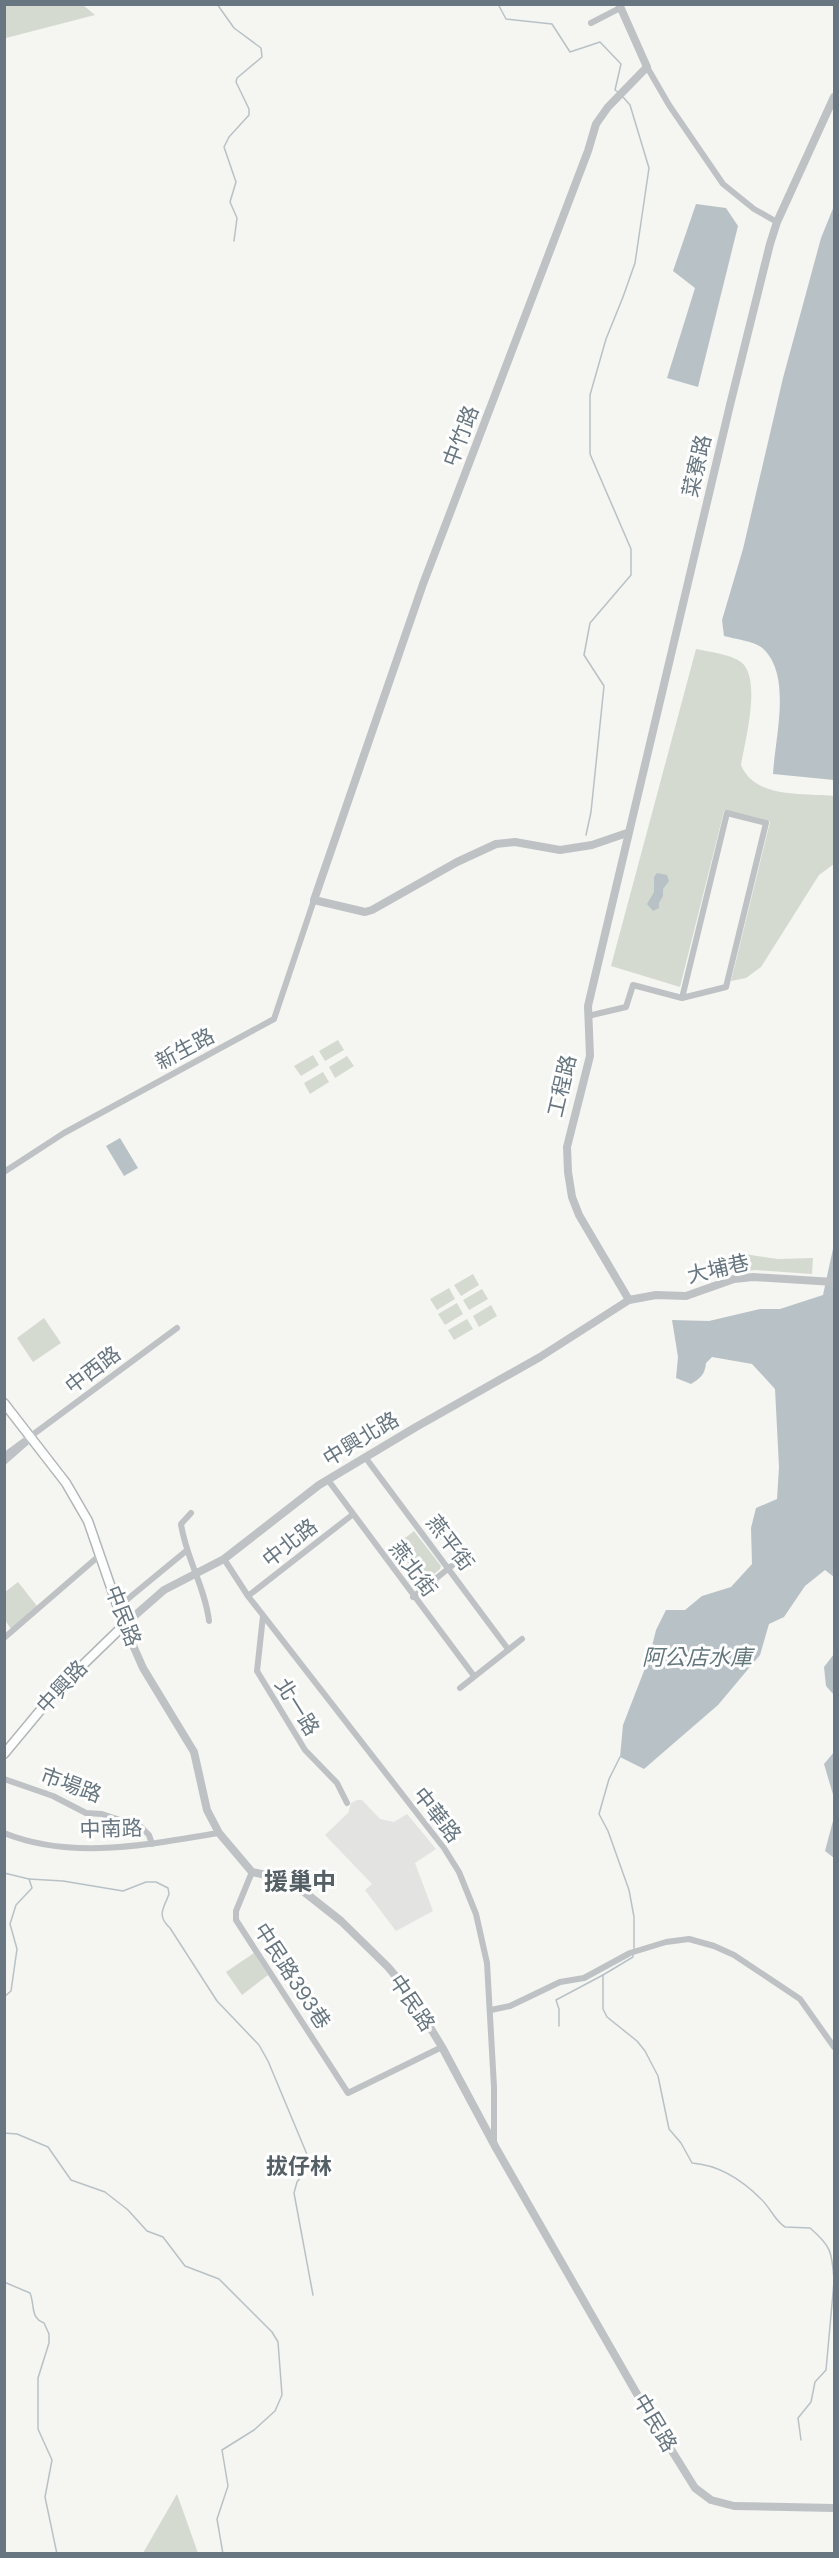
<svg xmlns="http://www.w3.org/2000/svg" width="839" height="2558" font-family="'DM Sans','Noto Sans TC',sans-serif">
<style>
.built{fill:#e3e4e2}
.green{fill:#d5dad1}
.water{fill:#b8c2c6}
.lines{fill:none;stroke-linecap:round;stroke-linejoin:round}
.stream{stroke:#b8c2c6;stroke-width:1.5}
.secondary-casing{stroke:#b1b6b9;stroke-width:11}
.minor{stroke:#bec2c5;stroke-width:6}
.tertiary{stroke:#bec2c5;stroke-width:8}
.secondary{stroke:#fff;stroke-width:8}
.labels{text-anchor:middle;stroke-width:6;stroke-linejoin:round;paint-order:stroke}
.street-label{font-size:21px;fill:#677680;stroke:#fff}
.water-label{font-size:22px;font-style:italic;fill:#63777d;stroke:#fff}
.neighbourhood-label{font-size:22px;font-weight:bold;fill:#545f66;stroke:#fff}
.quarter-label{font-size:24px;font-weight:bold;fill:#545f66;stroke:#fff}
</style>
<rect width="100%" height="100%" fill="#f5f5f2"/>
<!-- built -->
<path class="built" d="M357,1800H362L380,1819L394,1822L407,1814L436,1849L415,1863L433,1911L396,1931L365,1890L372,1884L325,1835L348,1813L351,1803Z"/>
<!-- green -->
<g class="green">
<path d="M4,5H83L95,15L6,38L5,36Z"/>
<path d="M696,649C710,652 730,654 741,662C762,678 745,742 741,765C755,799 804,793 834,796V864L819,875L761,967L746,978L731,981L770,822L724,811L680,987L611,966Z"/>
<path d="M338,1040L344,1050L325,1061L319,1051Z"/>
<path d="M313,1055L319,1065L301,1076L294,1066Z"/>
<path d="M347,1056L354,1066L335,1078L329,1067Z"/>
<path d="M323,1072L329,1082L310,1094L304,1083Z"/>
<path d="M744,1254L778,1259L813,1258L812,1274L755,1270L737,1272L741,1256Z"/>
<path d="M473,1274L479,1285L461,1296L454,1285Z"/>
<path d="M449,1288L455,1299L437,1310L430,1299Z"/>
<path d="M482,1289L488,1299L469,1310L463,1300Z"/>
<path d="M457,1303L463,1314L445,1325L438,1314Z"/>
<path d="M491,1305L497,1316L479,1327L473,1316Z"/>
<path d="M44,1318L61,1343L33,1362L17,1338Z"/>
<path d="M467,1319L473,1329L454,1340L448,1330Z"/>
<path d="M414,1531L441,1566L440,1569L423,1583L395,1546Z"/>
<path d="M18,1582L37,1606L11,1629L5,1620V1592Z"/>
<path d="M254,1953L268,1975L242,1995L226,1972Z"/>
<path d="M177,2494L198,2553H143Z"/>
</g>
<!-- water -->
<g class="water">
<path d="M696,204L726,208L738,226L698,387L667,378L695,288L673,271Z"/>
<path d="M834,206V780L773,774C775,737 793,673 761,647C753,641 735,639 724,636L722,620L743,549L783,378L821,238Z"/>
<path d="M657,873L667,875L669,881L663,889V896L659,903V908L653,911L647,904L654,892V877Z"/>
<path d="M120,1138L138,1168L124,1176L106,1146Z"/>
<path d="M834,1244V1577L825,1570L805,1586L784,1617L769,1624L760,1655L718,1705L644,1769L620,1757L623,1725L649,1658L656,1630L666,1610H685L702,1596L731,1587L752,1564L751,1528L756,1508L777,1499L779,1467L775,1389L752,1364L712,1357L706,1363C705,1374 701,1378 691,1384L676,1378L678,1357L672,1320L709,1321L760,1309H780L823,1295Z"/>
<path d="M834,1654V1695L826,1686L824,1667Z"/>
<path d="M834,1752V1798L824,1764Z"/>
<path d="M834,1817V1858L825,1851Z"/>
</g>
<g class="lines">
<!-- stream -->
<g class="stream">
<path d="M217,4L234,28L261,48L262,57L237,78L236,82L249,109V115L229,137L224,147L236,182L230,202L237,218L234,241"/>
<path d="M498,4L506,19L552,24L570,52L600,42L621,64L615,90L618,92"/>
<path d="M586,835L591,812L604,686L584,655L590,623L631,575V549L590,454V395L606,339L623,297L635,263L649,168L630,105L623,97"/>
<path d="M620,1757L609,1779L599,1814L608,1831L629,1890L634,1917V1949"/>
<path d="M4,1873L29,1879L32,1888L16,1905L10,1924L17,1949L11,1991L4,1997"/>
<path d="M29,1879L63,1881L123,1891L146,1882H156L168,1888L169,1894C164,1908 156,1915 170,1928L217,2001L259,2045L268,2061L311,2164L297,2182L294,2193L313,2295"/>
<path d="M633,1954V1957L603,1975V2009L607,2017L637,2041L645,2051L658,2076L669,2129L681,2143L692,2163C719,2165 742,2180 761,2199C770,2207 775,2221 785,2227L810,2228C831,2246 832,2252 834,2279"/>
<path d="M559,2026V2009L556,2000L603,1975"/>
<path d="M4,2133L17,2134L48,2147L71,2180L105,2192L128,2210L147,2231L163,2237L185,2266L219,2279L272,2332L278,2342L282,2395L275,2411L254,2430L222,2450L228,2486L217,2519L223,2554"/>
<path d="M312,2164L327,2171"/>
<path d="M4,2282L30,2293C35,2305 30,2318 44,2323L49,2334V2343L38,2378V2429L52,2460L45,2497L57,2554"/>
<path d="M801,2440L798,2418L811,2402L815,2382L826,2370L834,2282"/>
</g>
<defs>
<path id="secondary" d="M4,1403L66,1483L88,1521L124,1625L58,1689L4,1754"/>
</defs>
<!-- secondary casing -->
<use href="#secondary" class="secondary-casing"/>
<!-- minor -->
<g class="minor">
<path d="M591,23L620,8"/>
<path d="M647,67L669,105L723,184L754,209L777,222"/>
<path d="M588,1016L626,1007L633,985L682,998L726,987L766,823L727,813L682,998"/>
<path d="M4,1172L64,1133L274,1019L314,900"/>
<path d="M4,1456L177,1328"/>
<path d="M365,1457L508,1649"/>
<path d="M4,1462L28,1441"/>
<path d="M328,1480L474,1676"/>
<path d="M191,1513L181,1524C186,1558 205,1587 209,1621"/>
<path d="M224,1559L248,1596L444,1848L459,1872L476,1914L487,1963L494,2087V2142"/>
<path d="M248,1596L352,1515"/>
<path d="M413,1597L464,1556"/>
<path d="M118,1607L186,1551"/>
<path d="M263,1616L257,1671L305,1750L337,1783L347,1803"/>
<path d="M4,1638L100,1555"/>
<path d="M460,1688L522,1639"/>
<path d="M4,1779L53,1796L86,1813L102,1814L141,1827L149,1835L152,1844"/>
<path d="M4,1833C73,1861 150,1844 219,1833"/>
<path d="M252,1872L236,1911V1920L348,2093L442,2047"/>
<path d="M491,2010L510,2006L560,1982L584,1978L630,1953L666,1942L689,1939L714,1946L734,1955L800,1999L834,2047"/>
</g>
<!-- tertiary -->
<g class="tertiary">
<path d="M619,4L647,67L608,107L596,124L588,151L423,584L314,900L365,912L372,910L457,862L496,844L515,842L560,850L592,845L627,833"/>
<path d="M834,1282L753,1277L734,1279L686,1296L656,1295L629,1300L540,1357L416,1427L319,1485L224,1559L164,1590L124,1625L143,1668L194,1752L207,1810L219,1833L252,1872L289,1880L341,1921L388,1967L408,1991L442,2047L496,2148L641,2401L695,2488L711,2500L734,2506L834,2508"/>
<path d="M629,1300L579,1215L572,1197L568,1172L567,1147L590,1056L588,1006L730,405L770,244L777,222L834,97"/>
</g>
<!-- secondary -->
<use href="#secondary" class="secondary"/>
</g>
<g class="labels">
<!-- street labels -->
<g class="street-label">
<text transform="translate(461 436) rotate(-69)" y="7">中竹路</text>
<text transform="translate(697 466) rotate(-77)" y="7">菜寮路</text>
<text transform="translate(185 1049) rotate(-28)" y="7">新生路</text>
<text transform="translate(562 1086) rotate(-77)" y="7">工程路</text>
<text transform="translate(718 1269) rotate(-13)" y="7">大埔巷</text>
<text transform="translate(93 1370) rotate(-37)" y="7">中西路</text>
<text transform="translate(361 1439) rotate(-31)" y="7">中興北路</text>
<text transform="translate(290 1543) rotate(-38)" y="7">中北路</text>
<text transform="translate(450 1543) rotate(53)" y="7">燕平街</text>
<text transform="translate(413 1569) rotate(53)" y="7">燕北街</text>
<text transform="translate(123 1616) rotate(69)" y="7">中民路</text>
<text transform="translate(62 1687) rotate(-47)" y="7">中興路</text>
<text transform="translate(297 1707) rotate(58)" y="7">北一路</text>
<text transform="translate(71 1785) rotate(20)" y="7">市場路</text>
<text transform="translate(437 1815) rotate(52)" y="7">中華路</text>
<text transform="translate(111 1829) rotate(-2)" y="7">中南路</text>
<text transform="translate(292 1976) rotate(57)" y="7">中民路393巷</text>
<text transform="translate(412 2003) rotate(56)" y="7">中民路</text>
<text transform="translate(655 2423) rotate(59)" y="7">中民路</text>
</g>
<!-- water labels -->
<g class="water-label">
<text x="697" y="1665">阿公店水庫</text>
</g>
<!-- neighbourhood labels -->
<g class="neighbourhood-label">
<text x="299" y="2174">拔仔林</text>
</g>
<!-- quarter labels -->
<g class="quarter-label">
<text x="300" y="1890">援巢中</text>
</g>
</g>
<!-- border -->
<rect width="839" height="2558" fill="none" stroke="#677680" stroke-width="12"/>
</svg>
